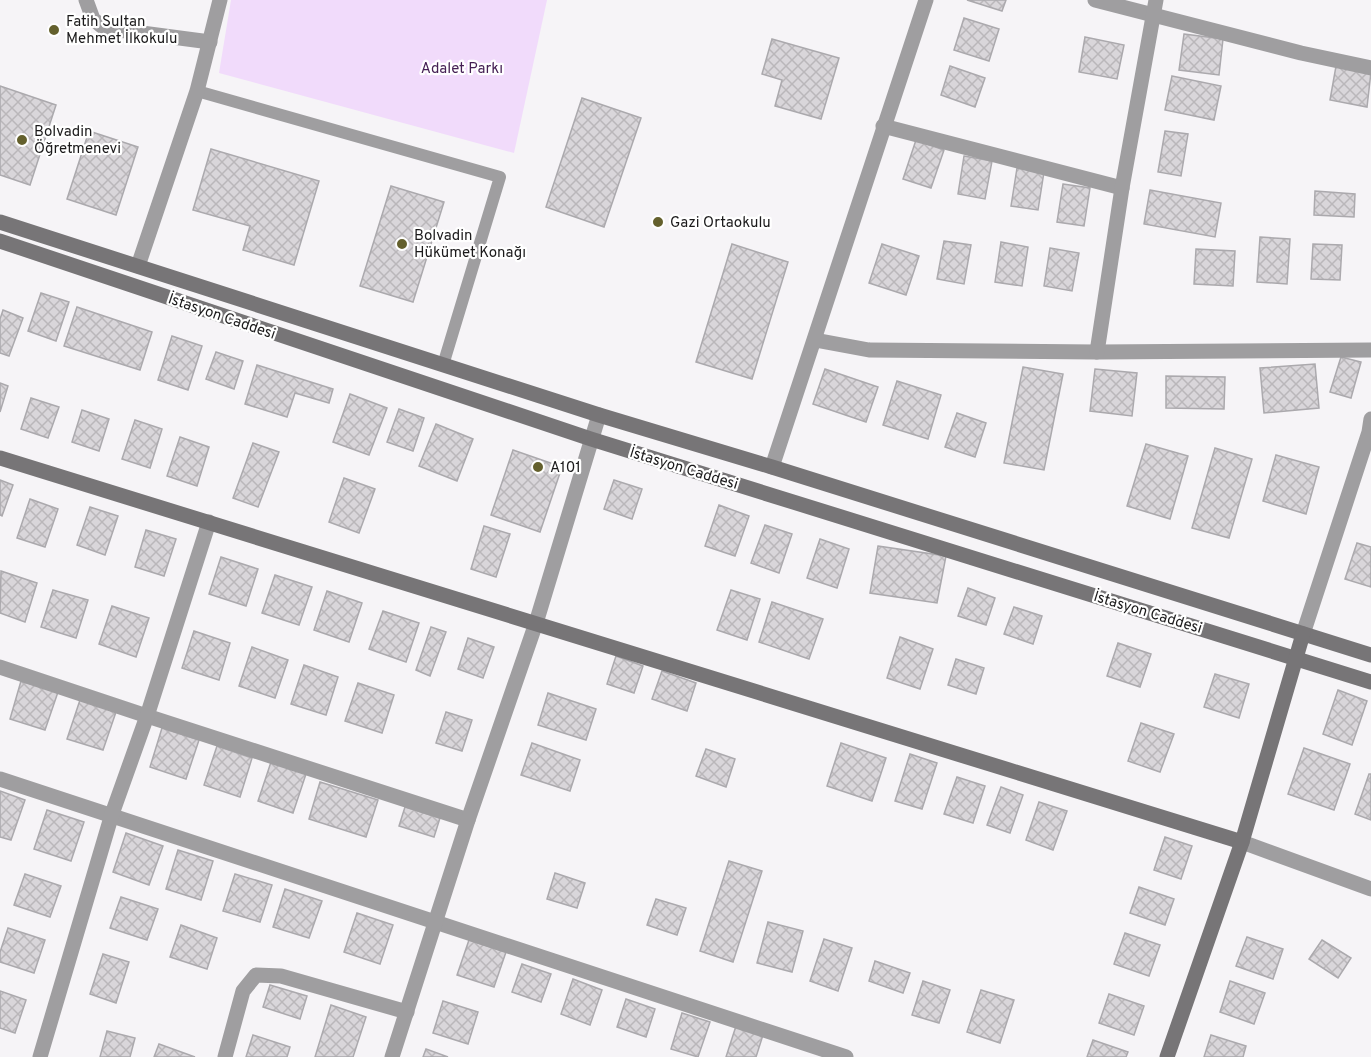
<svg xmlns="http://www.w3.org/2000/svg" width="1371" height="1057" font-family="Overpass,sans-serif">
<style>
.green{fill:#f1dbfb}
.building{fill:url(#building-cross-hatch);stroke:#aba9ad;stroke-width:1.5}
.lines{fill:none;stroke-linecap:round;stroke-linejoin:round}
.lane{stroke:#9f9ea0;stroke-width:12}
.street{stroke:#9f9ea0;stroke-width:15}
.secondary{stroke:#777577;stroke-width:15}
.poi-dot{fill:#64602d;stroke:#fff;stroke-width:2}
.labels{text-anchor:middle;stroke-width:4.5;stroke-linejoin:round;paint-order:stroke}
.poi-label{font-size:15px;fill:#1b1a1b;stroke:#fff;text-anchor:start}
.park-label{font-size:15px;fill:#452054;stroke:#fff}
.street-label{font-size:15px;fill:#1b1a1b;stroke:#fff}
</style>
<defs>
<pattern id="building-cross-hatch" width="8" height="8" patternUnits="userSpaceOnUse" patternTransform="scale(1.5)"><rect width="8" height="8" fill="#d9d6da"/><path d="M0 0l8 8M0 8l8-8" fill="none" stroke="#bab7ba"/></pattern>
</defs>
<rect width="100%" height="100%" fill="#f6f4f7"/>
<!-- green -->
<path class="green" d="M231,0H547L514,153L219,73Z"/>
<!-- building -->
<g class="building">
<path d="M967,0H1006L1002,11Z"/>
<path d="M964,18L999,29L989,61L954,50Z"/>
<path d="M1184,34L1223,39L1219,75L1179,70Z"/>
<path d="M1085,37L1124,45L1117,79L1079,72Z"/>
<path d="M772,39L839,58L821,119L775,106L782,80L762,74Z"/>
<path d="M950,66L985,78L975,107L941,95Z"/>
<path d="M1336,66L1371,72L1367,107L1330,100Z"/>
<path d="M1172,76L1221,86L1214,120L1165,110Z"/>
<path d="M0,86L56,105L30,185L0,175Z"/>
<path d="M582,98L641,118L604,227L546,207Z"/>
<path d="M89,131L138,147L116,215L67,199Z"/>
<path d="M1165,131L1188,134L1181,176L1158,172Z"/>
<path d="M916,140L944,150L931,188L903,179Z"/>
<path d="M211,149L319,181L294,265L243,250L250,226L193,210Z"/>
<path d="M964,156L992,161L985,199L958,194Z"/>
<path d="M1017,168L1044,172L1038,210L1011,206Z"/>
<path d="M1063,184L1090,188L1084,226L1057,222Z"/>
<path d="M391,186L444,202L413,302L360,286Z"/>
<path d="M1150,190L1221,203L1215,237L1144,224Z"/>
<path d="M1315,191L1355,194L1354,217L1314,215Z"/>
<path d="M1260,237L1290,239L1287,284L1257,282Z"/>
<path d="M944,241L971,245L964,284L937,279Z"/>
<path d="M1001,242L1028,247L1022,286L995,282Z"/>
<path d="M732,244L788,262L752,379L696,362Z"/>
<path d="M882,244L919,256L906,295L869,283Z"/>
<path d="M1313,244L1342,245L1340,280L1311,279Z"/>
<path d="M1050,248L1079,253L1072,291L1044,286Z"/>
<path d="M1196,249L1235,251L1233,286L1194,284Z"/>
<path d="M41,293L69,302L56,341L28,331Z"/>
<path d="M77,307L152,332L140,370L64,346Z"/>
<path d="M3,310L23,318L9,356L0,353V319Z"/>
<path d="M172,336L202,346L188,390L158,380Z"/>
<path d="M216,352L243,361L234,389L206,379Z"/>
<path d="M1341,357L1361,362L1351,398L1330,392Z"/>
<path d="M1315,364L1319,408L1264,413L1260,368Z"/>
<path d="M257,365L333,389L329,403L295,393L287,417L245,404Z"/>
<path d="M1023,367L1063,374L1044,470L1004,463Z"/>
<path d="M825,369L878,387L866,422L813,404Z"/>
<path d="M1095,369L1137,373L1132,416L1090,411Z"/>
<path d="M1166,376L1225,377L1224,409L1166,408Z"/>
<path d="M897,381L941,395L928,439L883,425Z"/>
<path d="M0,383L8,386L0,412Z"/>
<path d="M350,394L387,408L369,455L333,442Z"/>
<path d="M31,398L59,407L48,438L21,429Z"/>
<path d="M399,409L424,418L413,451L387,442Z"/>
<path d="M82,410L109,419L99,451L72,442Z"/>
<path d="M957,413L986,423L975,457L945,447Z"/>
<path d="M135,420L162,429L150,468L122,459Z"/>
<path d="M436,424L473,439L457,481L419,466Z"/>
<path d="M180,437L209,447L197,486L167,476Z"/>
<path d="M253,443L279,452L258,507L233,498Z"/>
<path d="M1146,444L1188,456L1170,519L1127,506Z"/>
<path d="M1215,448L1252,459L1229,538L1192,528Z"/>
<path d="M513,450L562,467L540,532L491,515Z"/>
<path d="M1276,455L1319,467L1306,514L1263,501Z"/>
<path d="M344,478L375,489L359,533L329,522Z"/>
<path d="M0,480L13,485L2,516L0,515Z"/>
<path d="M614,480L642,489L632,519L604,509Z"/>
<path d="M30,499L58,509L45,547L17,538Z"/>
<path d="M719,505L749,516L735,556L705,546Z"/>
<path d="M90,507L118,516L105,555L77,545Z"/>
<path d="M765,525L792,534L779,573L751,563Z"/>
<path d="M484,526L510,534L496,577L471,569Z"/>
<path d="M146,530L176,539L164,576L135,567Z"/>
<path d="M820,539L849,549L837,588L807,578Z"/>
<path d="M1357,543L1371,547V587L1345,579Z"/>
<path d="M878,546L946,556L937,603L870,593Z"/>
<path d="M221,557L258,569L246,606L209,594Z"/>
<path d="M1,571L37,583L25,622L0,613Z"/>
<path d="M275,575L312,587L299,625L262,613Z"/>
<path d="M968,588L995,598L986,625L958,616Z"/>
<path d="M53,590L88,600L76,638L41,627Z"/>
<path d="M731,590L760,599L747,640L717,630Z"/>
<path d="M327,591L362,603L349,642L314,630Z"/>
<path d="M772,602L823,619L809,659L759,642Z"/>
<path d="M112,606L149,618L136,657L99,644Z"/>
<path d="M1014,607L1042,616L1033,644L1004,634Z"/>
<path d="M383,611L419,623L406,662L369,649Z"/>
<path d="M431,627L446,632L430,676L416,670Z"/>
<path d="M194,631L230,643L219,680L182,668Z"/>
<path d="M900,637L933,649L920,689L887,678Z"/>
<path d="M468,638L494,647L483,678L458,669Z"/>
<path d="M1118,643L1151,654L1140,687L1107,676Z"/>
<path d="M252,647L288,660L275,698L239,686Z"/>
<path d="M616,656L643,666L634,693L607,684Z"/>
<path d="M956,659L984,668L976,694L948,685Z"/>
<path d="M304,665L338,677L326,715L291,704Z"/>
<path d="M662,671L696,683L687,711L652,699Z"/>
<path d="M1215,674L1249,684L1239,718L1204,707Z"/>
<path d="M21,681L58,692L45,730L10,719Z"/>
<path d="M358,683L394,695L382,733L345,721Z"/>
<path d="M1338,690L1367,701L1352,745L1323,734Z"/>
<path d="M548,693L596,709L586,740L538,725Z"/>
<path d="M80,700L116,712L103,750L67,739Z"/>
<path d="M446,712L472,720L462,751L436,743Z"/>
<path d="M1141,723L1174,734L1160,772L1128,761Z"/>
<path d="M162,728L199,740L186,779L150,767Z"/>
<path d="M532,743L580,760L570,791L521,775Z"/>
<path d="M841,743L886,758L872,801L827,786Z"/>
<path d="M217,746L252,758L240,797L204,785Z"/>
<path d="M1304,748L1350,764L1334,810L1288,794Z"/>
<path d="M706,749L735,759L726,787L696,776Z"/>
<path d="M910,754L937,763L922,809L895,801Z"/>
<path d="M271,762L306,774L293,813L258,801Z"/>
<path d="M1369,774H1371V820L1355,814Z"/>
<path d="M957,777L985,786L973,823L944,814Z"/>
<path d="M320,782L378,800L366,837L309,819Z"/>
<path d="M1001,787L1023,795L1010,833L987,825Z"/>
<path d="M0,791L25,800L11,840L0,837Z"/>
<path d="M1039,802L1067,811L1053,850L1026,840Z"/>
<path d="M405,807L440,818L434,837L399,826Z"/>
<path d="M47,810L84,822L71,861L34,849Z"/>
<path d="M126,833L163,846L149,885L113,872Z"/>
<path d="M1165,837L1192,846L1181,879L1154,870Z"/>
<path d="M178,850L213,861L201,900L166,889Z"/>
<path d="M729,861L762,871L733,962L700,951Z"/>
<path d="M555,873L585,883L577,908L547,899Z"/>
<path d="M25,874L61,886L50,917L14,905Z"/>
<path d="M235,874L272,885L260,922L223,911Z"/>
<path d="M1139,887L1174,899L1165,925L1130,913Z"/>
<path d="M285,889L322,901L309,938L273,927Z"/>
<path d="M121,897L158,909L147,940L110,928Z"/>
<path d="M656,899L686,908L677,935L647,925Z"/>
<path d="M357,913L393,925L380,964L344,952Z"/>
<path d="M768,922L803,931L792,972L757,963Z"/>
<path d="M181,925L217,938L207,969L170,957Z"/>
<path d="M8,928L45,940L34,973L0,962V952Z"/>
<path d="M1125,933L1160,945L1149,976L1114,964Z"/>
<path d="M1247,937L1283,949L1273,979L1236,966Z"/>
<path d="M824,939L852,948L838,991L810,981Z"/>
<path d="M469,940L506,952L494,987L457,975Z"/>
<path d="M1322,940L1351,958L1338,978L1309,959Z"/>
<path d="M103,954L129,962L116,1003L90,994Z"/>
<path d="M875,961L910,973L903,993L869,981Z"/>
<path d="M522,964L551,974L541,1002L512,992Z"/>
<path d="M573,979L602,990L590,1025L561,1014Z"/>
<path d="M923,981L950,990L939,1023L912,1015Z"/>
<path d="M1230,981L1265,993L1254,1024L1220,1012Z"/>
<path d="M270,985L307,996L300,1019L263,1007Z"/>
<path d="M981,990L1014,1000L1000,1043L967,1032Z"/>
<path d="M0,991L26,1000L15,1033L0,1028Z"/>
<path d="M1109,994L1144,1006L1134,1035L1099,1023Z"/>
<path d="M626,999L655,1009L646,1037L617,1027Z"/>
<path d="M443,1001L478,1012L468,1044L433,1033Z"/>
<path d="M331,1005L366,1017L353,1057H315Z"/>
<path d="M682,1013L710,1022L698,1057L671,1049Z"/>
<path d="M736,1026L763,1035L756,1057H726Z"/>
<path d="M107,1031L135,1038L130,1057H100Z"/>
<path d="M253,1035L290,1047L287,1057H246Z"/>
<path d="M1211,1035L1246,1046L1243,1057H1204Z"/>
<path d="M1093,1040L1128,1052L1126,1057H1087Z"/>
<path d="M159,1044L195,1057H154Z"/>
<path d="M426,1049L448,1057H423Z"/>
</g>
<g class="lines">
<!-- lane -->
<path class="lane" d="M197,91L500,177L443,365"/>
<!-- street -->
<g class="street">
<path d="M86,0L93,19L104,28L210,42"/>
<path d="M1095,0L1301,53L1371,68"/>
<path d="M883,126L1122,188"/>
<path d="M138,266L197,91L220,0"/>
<path d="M815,340L869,350L1097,352L1371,350"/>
<path d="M1097,352L1122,188L1156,0"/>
<path d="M772,467L926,0"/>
<path d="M1303,634L1369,432L1371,419"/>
<path d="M0,667L147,716L468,820"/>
<path d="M0,779L846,1057"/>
<path d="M1242,842L1371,889"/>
<path d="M40,1057L112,814L147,716L209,522"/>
<path d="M225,1057L243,991L256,975L281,976L407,1012"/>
<path d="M392,1057L468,820L536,623L599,415"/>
</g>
<!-- secondary -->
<g class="secondary">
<path d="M0,222L599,415L772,467L1371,655"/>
<path d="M0,241L591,439L1371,682"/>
<path d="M0,458L1242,842"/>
<path d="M1167,1057L1242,842L1303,634"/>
</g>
</g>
<!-- markers -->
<g class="poi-dot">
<circle cx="54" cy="30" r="6"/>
<circle cx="22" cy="140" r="6"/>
<circle cx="658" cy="222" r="6"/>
<circle cx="402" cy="244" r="6"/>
<circle cx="538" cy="467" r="6"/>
</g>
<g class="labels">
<!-- poi labels -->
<g class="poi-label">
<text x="66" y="26">Fatih Sultan<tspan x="66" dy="17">Mehmet İlkokulu</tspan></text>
<text x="34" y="136">Bolvadin<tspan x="34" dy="17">Öğretmenevi</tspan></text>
<text x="670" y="227">Gazi Ortaokulu</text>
<text x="414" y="240">Bolvadin<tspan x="414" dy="17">Hükümet Konağı</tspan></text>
<text x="550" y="472">A101</text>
</g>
<!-- park labels -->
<g class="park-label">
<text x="462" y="73">Adalet Parkı</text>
</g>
<!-- street labels -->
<g class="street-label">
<text transform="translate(222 316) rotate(19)" y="5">İstasyon Caddesi</text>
<text transform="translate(684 468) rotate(17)" y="5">İstasyon Caddesi</text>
<text transform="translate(1148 612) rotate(17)" y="5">İstasyon Caddesi</text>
</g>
</g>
</svg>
